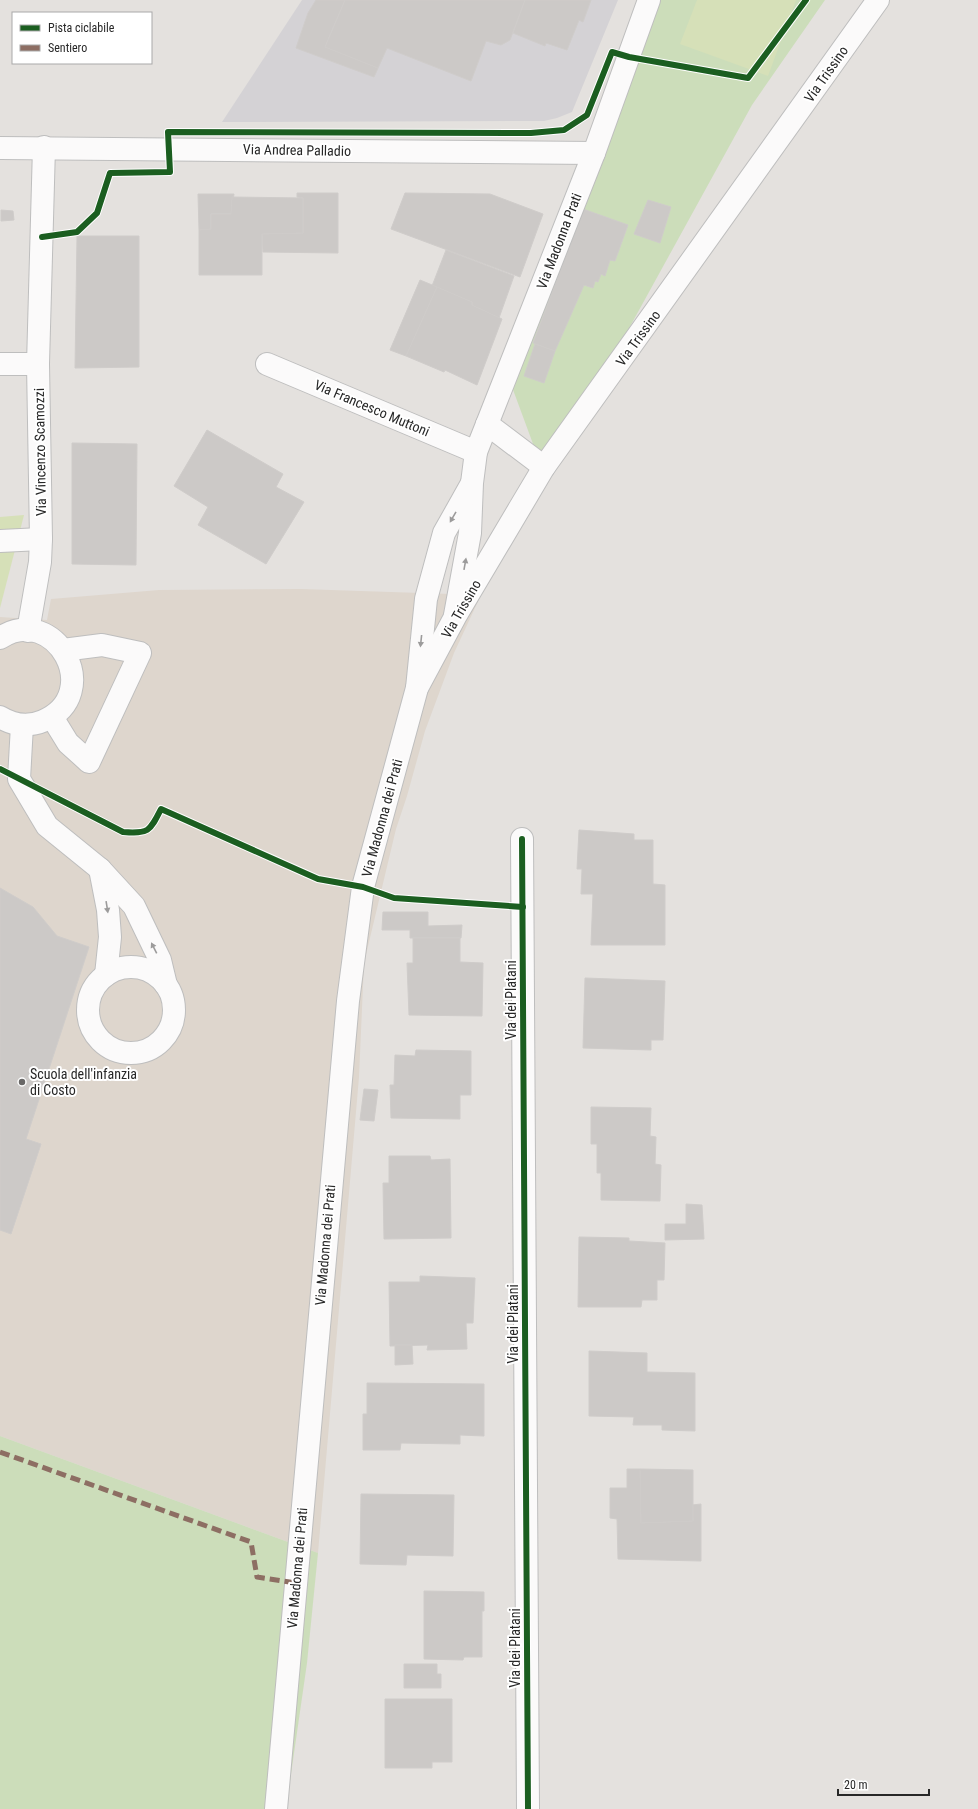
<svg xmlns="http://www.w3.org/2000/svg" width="978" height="1809" font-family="'Roboto Condensed',sans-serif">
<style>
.industrial{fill:#d4d2d5}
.education{fill:#ded6cd}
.green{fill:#ccddba}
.pitch{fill:#d6e0b8}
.building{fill:#ccc9c7;stroke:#cfccca}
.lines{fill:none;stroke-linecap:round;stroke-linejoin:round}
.minor-casing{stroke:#bebebe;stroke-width:24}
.tertiary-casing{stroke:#bebebe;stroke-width:24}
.secondary-casing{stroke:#bebebe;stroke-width:24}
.minor{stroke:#fbfafa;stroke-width:22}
.tertiary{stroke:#fbfafa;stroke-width:22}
.secondary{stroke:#fbfafa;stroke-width:22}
.quiet{stroke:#8d6e63;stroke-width:5;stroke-dasharray:10 5;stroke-linecap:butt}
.cycleway-casing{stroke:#fff;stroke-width:8}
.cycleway{stroke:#1b5e20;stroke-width:6}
.oneway{fill:#9c9b9b}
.poi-dot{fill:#696867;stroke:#fff;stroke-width:1.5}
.labels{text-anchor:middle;stroke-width:4;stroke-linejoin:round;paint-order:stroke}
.street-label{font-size:14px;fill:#272727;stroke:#fff}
.poi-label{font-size:14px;fill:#272727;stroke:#fff;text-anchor:start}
</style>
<rect width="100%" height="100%" fill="#e4e1de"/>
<!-- industrial -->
<path class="industrial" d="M302,0H618L572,112L557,118L544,121L222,122Z"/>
<!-- education -->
<path class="education" d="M301,589L481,595L454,653L425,731L407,796L396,829L364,963L359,1077L318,1553L0,1436V617L47,620L51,599L159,590Z"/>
<!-- green -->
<g class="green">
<path d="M660,0H825L752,105L546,479L512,387Z"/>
<path d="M0,1436L318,1553L307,1663L286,1809H0Z"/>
</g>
<!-- pitch -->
<g class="pitch">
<path d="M697,0H796L768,76L680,44Z"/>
<path d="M24,515L0,608V517Z"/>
</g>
<!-- building -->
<g class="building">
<path d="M316,0H345L325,47L378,68L374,77L296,48L308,13Z"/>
<path d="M345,0H525L510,40L501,45L486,41L471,81L387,48L378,68L325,47Z"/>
<path d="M525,0H591L583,22L579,20L567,50L546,43L545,46L513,33Z"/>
<path d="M297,193H338V253L263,252L262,234L303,233V198L297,197Z"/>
<path d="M405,193L490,194L543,214L520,277L391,229Z"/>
<path d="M198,194H234L231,214H211V229L199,230Z"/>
<path d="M232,197L303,198V233L262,234V275H199V230L211,229V214H231Z"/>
<path d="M648,200L671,207L660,243L634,234Z"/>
<path d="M583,209L628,225L615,261L610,260L605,276L601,274L598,282L595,281L593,288L584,285L555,351L533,343Z"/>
<path d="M1,210L13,211L14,220L1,221Z"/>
<path d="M77,236H139V367L75,368Z"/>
<path d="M446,250L514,276L499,318L472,305V302L432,286Z"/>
<path d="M420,280L437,287L406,356L390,350Z"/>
<path d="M437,287L472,302V305L502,319L477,385L445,370L444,372L406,356Z"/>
<path d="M535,344L555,351L544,383L524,376Z"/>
<path d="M207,430L283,474L276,487L304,502L266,564L198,525L208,507L174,486Z"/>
<path d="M72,443L137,444L136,565L72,564Z"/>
<path d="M579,830L634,834V840H653V884L665,885V945H591L593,894H581L582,869H577Z"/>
<path d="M0,888L33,907L57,936L89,947L26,1139L41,1144L11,1234L0,1230Z"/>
<path d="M383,912H428V926L462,925L461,938H410V930H382Z"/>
<path d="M413,938H460V962L483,963L482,1016L409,1015L407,963H413Z"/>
<path d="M585,978L665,981L663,1040H651V1050L583,1048Z"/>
<path d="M416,1050L471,1051V1095H460V1119L391,1118L390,1085H394L395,1055L415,1056Z"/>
<path d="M364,1089L378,1090L374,1121L360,1120Z"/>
<path d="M591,1107L651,1108L650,1136L656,1137L655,1164L661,1165L660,1201L601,1200V1173H597V1144H591Z"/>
<path d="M389,1156H430L431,1160L450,1159L451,1238L384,1239L383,1183H389Z"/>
<path d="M686,1204L702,1205L704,1239L665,1240V1224H686Z"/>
<path d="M579,1237L629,1238V1241L665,1243L664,1280H657V1300H642L641,1307H578Z"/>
<path d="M420,1276L475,1278L473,1323H466L467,1349L427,1350L428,1345L390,1346L389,1282H420Z"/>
<path d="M395,1345H412L413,1364L395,1365Z"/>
<path d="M589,1351L647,1353V1372L695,1373V1431L662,1430V1425H633L634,1417L589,1416Z"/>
<path d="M367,1383L484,1384V1436L460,1435V1444L401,1443L400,1450H363V1414H367Z"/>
<path d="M627,1469H640L641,1523L693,1521L692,1505L701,1504V1561L618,1559L617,1519L610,1518V1488H627Z"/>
<path d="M640,1469L693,1470V1521L641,1523Z"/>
<path d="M361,1494L454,1495L453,1556L407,1555L406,1565L360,1564Z"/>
<path d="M424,1591L484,1592V1611H482V1657H464L463,1660L424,1659Z"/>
<path d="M404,1664H437V1674H441V1688H404Z"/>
<path d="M385,1699H452V1762H432V1768H385Z"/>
</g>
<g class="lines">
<defs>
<g id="minor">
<path d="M0,364H38L44,147"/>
<path d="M267,364L476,452"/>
<path d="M0,541L41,539"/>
<path d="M28,631L40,562L41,539L38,364"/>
<path d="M0,638C55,602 106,694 43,721C29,727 13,725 0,717"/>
<path d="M52,717L68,743L89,762L140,653L102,645L63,650"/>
<path d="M22,725L19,779L47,826L100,869L134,906L160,960L166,985"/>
<path d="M522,839L528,1809"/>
<path d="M100,869L108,910L110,937L106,975"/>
<circle cx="131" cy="1010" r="43"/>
</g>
<g id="tertiary">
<path d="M0,148L594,153"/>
<path d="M487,424L544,467"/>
<path d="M455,615L470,533L472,483L476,452L594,153L649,0"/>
<path d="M417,688L426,599L444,533L471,485"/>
</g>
<path id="secondary" d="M276,1809L348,1001L363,887L417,688L455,617L544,467L878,0"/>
</defs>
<!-- minor casing -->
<use href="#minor" class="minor-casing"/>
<!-- tertiary casing -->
<use href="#tertiary" class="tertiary-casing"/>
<!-- secondary casing -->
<use href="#secondary" class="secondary-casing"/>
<!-- minor -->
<use href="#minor" class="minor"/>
<!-- tertiary -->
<use href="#tertiary" class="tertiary"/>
<!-- secondary -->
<use href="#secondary" class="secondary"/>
<!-- quiet -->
<path class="quiet" d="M0,1452L251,1542L257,1577L296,1583"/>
<defs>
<g id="cycleway">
<path d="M42,237L77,232L97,213L110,173L170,172L168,132L531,133L564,130L587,115L612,52L629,57L748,78L806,0"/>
<path d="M0,769L123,832C149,834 150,831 161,809L318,879L363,887L394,898L523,907"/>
<path d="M522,839L528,1809"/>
</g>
</defs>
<!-- cycleway casing -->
<use href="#cycleway" class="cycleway-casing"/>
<!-- cycleway -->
<use href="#cycleway" class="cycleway"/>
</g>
<!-- one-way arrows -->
<defs><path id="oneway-solid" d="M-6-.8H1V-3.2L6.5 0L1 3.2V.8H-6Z"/></defs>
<g class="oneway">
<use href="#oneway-solid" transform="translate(453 517) rotate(120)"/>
<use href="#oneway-solid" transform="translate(465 564) rotate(-80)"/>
<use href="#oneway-solid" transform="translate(421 641) rotate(96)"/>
<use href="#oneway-solid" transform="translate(107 907) rotate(81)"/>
<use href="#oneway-solid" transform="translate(154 948) rotate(-117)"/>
</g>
<!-- markers -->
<circle class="poi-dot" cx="22" cy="1082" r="4"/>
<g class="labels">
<!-- street labels -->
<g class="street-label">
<text transform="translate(826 74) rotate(-55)" y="5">Via Trissino</text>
<text transform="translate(297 150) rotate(1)" y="5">Via Andrea Palladio</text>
<text transform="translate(559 241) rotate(-69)" y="5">Via Madonna Prati</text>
<text transform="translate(638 338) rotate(-54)" y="5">Via Trissino</text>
<text transform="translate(372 408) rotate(23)" y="5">Via Francesco Muttoni</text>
<text transform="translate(40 452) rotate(-91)" y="5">Via Vincenzo Scamozzi</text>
<text transform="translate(461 609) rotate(-60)" y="5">Via Trissino</text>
<text transform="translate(382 818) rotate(-75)" y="5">Via Madonna dei Prati</text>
<text transform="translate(511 1000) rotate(-90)" y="5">Via dei Platani</text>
<text transform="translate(325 1245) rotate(-85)" y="5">Via Madonna dei Prati</text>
<text transform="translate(513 1324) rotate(-90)" y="5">Via dei Platani</text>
<text transform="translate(297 1568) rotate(-85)" y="5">Via Madonna dei Prati</text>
<text transform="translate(515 1648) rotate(-90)" y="5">Via dei Platani</text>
</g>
<!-- poi labels -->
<g class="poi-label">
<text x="30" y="1079">Scuola dell'infanzia<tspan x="30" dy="16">di Costo</tspan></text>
</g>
</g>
<!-- legend -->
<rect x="12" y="12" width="140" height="52" fill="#ffffff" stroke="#a9a9a9"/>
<rect x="20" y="25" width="20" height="6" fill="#1b5e20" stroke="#a9a9a9"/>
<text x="48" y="32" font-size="12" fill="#272727">Pista ciclabile</text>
<rect x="20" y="45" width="20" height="6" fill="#8d6e63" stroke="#a9a9a9"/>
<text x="48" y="52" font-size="12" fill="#272727">Sentiero</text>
<!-- scale -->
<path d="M838 1789v6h91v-6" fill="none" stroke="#272727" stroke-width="2"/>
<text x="844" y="1789" font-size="12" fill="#272727" stroke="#ffffff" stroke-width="3" paint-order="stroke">20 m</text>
</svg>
